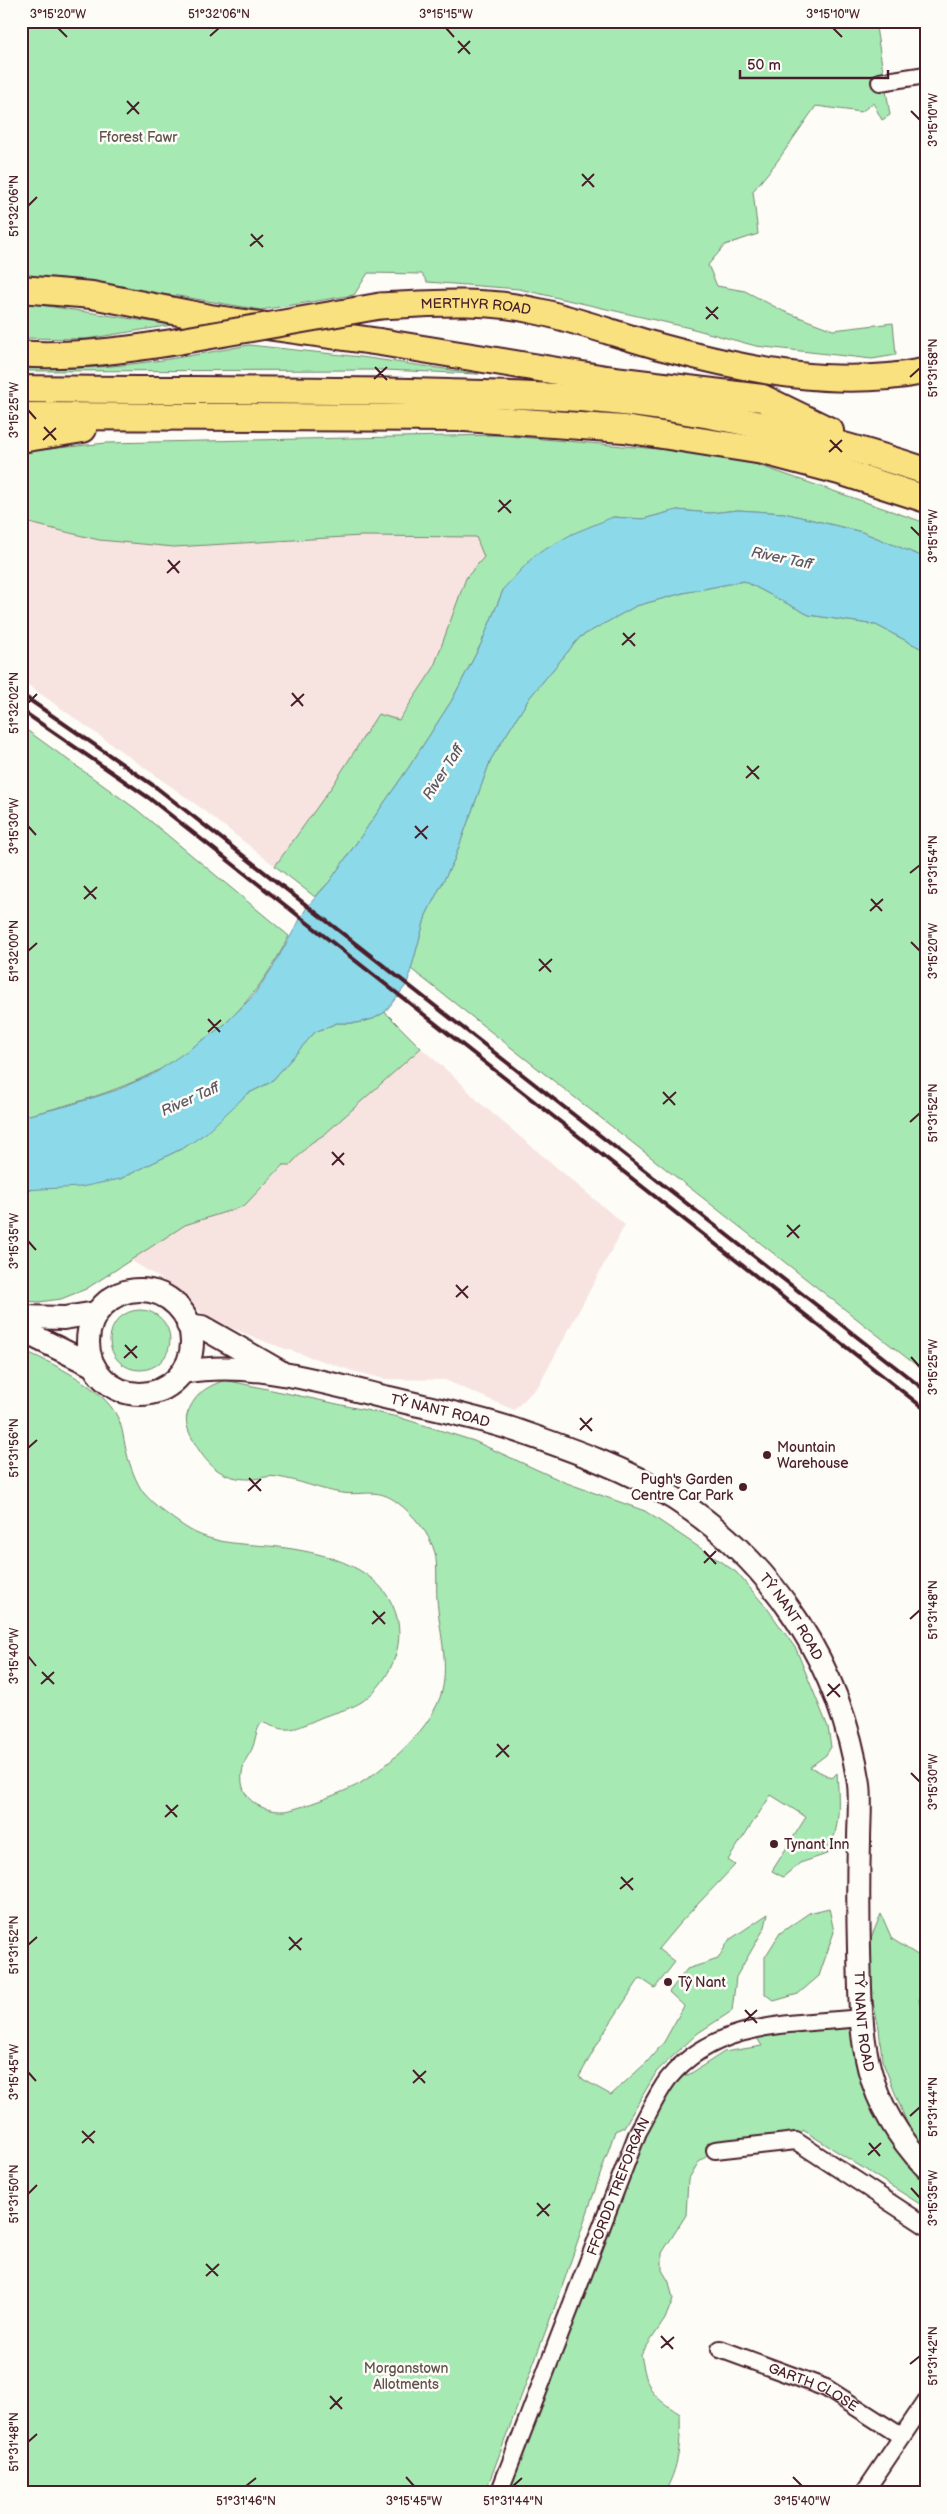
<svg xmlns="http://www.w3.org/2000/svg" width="947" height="2514" font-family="'Balsamiq Sans',sans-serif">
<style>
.built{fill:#f7e4e0}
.green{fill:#a6e9b3;stroke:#78846f}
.water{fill:#8cdae9;stroke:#728f9d}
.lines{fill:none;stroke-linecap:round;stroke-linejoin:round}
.minor-casing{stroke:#4a1f2b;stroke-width:20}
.secondary-casing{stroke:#4a1f2b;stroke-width:26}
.primary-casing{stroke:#4a1f2b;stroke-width:29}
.trunk-casing{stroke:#4a1f2b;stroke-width:30}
.minor{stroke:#fdfcf7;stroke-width:16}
.secondary{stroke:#fdfcf7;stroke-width:22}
.primary{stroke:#fae180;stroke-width:25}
.trunk{stroke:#fae180;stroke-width:26}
.rail{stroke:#4a1f2b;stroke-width:4}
.primary-bridge-casing{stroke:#4a1f2b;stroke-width:29;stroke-linecap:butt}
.primary-bridge{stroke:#fae180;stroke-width:25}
.ticks{fill:none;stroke:#4a1f2b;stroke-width:2}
.poi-dot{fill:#4a1f2b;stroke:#fdfcf7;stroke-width:2}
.labels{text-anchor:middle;stroke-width:5;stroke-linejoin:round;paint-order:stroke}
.park-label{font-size:14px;fill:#61524d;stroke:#fdfcf7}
.street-label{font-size:14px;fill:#4a1f2b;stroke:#fdfcf7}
.poi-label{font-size:14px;fill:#4a1f2b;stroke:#fdfcf7;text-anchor:start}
.water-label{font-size:15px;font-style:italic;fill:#5e5764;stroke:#fdfcf7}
.neatline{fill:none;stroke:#4a1f2b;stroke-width:2}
.ticks-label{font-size:12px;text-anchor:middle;fill:#4a1f2b}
</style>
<rect width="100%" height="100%" fill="#fdfcf7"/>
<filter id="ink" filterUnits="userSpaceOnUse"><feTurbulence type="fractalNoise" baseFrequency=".02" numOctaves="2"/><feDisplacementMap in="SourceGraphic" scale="10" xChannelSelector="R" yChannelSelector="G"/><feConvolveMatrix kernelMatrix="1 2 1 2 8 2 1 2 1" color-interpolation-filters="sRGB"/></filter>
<g filter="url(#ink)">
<!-- built -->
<g class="built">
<path d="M21,521L99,540L174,547L362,536L476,537L484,557L466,578L433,669L398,720L378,714L333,785L275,866L197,805L21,680Z"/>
<path d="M421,1048L458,1080L479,1102L625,1225L539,1385L514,1410L445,1380L385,1379L353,1371L271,1344L207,1318L170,1284L130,1260L185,1225L244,1206L284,1165L290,1164L311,1143L325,1134Z"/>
</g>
<!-- green -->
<g class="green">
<path d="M21,21H875L890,115L882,120L873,103L861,112L816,106L776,163L753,191L758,234L725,245L708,265L717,286L745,291L783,311L833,330L893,323L896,355L872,359L756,346L690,328L519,289L427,282L422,274L368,273L354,295L261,310L178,296L21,281Z"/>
<path d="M21,303L34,304L172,325L86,339L21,338Z"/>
<path d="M249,345L361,357L479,374L385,370L21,371V367C98,373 174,359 249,345Z"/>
<path d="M497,435L715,454L758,465L926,523V558L862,532L784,513L738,510L710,513L677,510L643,519L613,517L504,588L481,644L452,700L409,767L330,881L315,897L275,866L333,785L378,714L399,720L433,669L466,578L484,557L476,537L362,536L174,547L99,540L21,521V452L106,443Z"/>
<path d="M744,581L809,615L876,625L926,651V1373L411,969L426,915L454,860L491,759L530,697L580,637L636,606L683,593Z"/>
<path d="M21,726L136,809L289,936C231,1052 141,1088 21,1117Z"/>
<path d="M385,1012L421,1048L325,1134L311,1143L290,1165H283L244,1206L185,1225L86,1289L61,1299L39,1302L21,1301V1190L120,1179L185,1147L247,1094L271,1082L315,1032L337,1023H356L373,1019Z"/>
<circle cx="140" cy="1340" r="30"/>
<path d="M21,1349C51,1363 103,1386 118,1418C123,1428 124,1443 127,1454C130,1466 136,1482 143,1492C152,1504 178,1523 190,1530C220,1547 253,1543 286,1548C328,1554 382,1568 396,1614C406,1646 389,1682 363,1701C353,1708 337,1712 325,1716C297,1727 292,1736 262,1722C255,1731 256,1740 252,1749C249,1755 244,1761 243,1768C236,1796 258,1812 284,1811C297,1810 347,1791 359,1784C390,1765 433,1727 442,1691C449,1662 439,1629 437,1599C436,1585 438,1567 435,1553C430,1534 413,1514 398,1503C378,1487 364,1496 342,1493C320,1490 299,1480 277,1477C269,1475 260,1479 252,1479C221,1480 206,1464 193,1440C188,1431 184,1421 188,1412C196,1393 206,1387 225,1380L398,1417L474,1441L564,1482L645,1511L736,1572L767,1608L796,1649L828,1727L831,1747L826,1755L810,1767L832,1778L837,1773C839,1802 841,1827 827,1854L800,1863L783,1877L772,1871L806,1817L771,1795L728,1860L735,1865L679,1924L658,1949L675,1962L655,1988L640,1978L603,2034L579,2077L611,2095L647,2062L664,2042L684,2006L669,1992L687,1969L718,1959L729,1940L768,1914L765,1927L736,1977L732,2011L698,2033L657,2071L624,2127L615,2131L561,2290L485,2493H21Z"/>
<path d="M829,1908L834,1932L819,1976L798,1994L774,2001L765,1994V1957L780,1933L809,1913Z"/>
<path d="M881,1914L892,1939L924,1959L925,1976L919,2001L926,2025V2151L912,2136L882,2060L879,2028L866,1972L867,1947Z"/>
<path d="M861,2018L865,2055L926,2167V2208L803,2130L796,2141L715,2150L698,2163L688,2180L686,2215L662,2253V2270L669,2282L673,2299L665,2319L641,2355C648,2390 649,2394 680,2414C681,2443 679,2468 664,2493H499L667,2080L690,2074L724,2052L762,2046L752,2030Z"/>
</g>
<!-- water -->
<path class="water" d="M677,510L710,513L738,510L784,513L862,532L926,558V651L876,625L809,615L744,581L683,593L636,606L580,637L530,697L491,759L454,860L426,915L407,984L385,1012L373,1019L356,1023H337L315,1032L271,1082L247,1094L206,1133L185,1147L120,1179L81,1187L21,1190V1117L67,1106L117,1090L155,1073L223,1026L253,996L273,967L307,907L330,881L409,767L452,700L481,644L504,588L535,555L572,534L613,517L643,519Z"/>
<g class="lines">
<defs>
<g id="minor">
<path d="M880,82L926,75"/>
<path d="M715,2150L796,2141L926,2226"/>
<path id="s1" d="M720,2349L826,2388L901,2436"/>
<path id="s2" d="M499,2493L638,2132C648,2115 656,2095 668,2079C716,2020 792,2025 861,2018"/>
<path d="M864,2493L926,2401"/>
</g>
<g id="secondary">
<circle cx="140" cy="1342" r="52"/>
<path d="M21,1317L64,1318L96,1313"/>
<path d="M188,1325L202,1327L279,1371"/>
<path d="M21,1330L92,1365"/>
<path id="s3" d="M183,1372C252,1360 322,1382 389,1398C430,1408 472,1416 512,1429C567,1448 626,1468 675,1499C775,1563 841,1667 859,1784C861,1802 859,1823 859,1841C858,1877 858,1913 859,1949C861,2039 860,2097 926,2167"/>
</g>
<g id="primary">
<path id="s4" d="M380,306C434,303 488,299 541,312C583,322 624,337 665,348C751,371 837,389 926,371"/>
<path d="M21,354C75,357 127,350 180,341"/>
</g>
<g id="trunk">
<path d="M21,289L92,295L210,318L380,342L606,379L762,398L830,431"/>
<path d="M21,389C164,391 306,389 448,393C512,395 577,396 640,404C737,416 834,441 926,471"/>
<path d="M21,416L465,418L624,429L763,451L839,471L926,499"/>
<path d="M21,439L83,429"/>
</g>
</defs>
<!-- minor casing -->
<use href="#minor" class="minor-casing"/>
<!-- secondary casing -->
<use href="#secondary" class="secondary-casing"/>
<!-- primary casing -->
<use href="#primary" class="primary-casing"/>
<!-- trunk casing -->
<use href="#trunk" class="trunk-casing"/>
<!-- minor -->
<use href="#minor" class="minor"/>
<!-- secondary -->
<use href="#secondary" class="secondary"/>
<!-- primary -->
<use href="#primary" class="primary"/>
<!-- trunk -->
<use href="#trunk" class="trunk"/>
<!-- rail -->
<g class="rail">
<path d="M21,694L157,788L926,1391"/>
<path d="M21,710L149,798L926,1410"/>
</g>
<defs>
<path id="primary-bridge" d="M180,341L380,306"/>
</defs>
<!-- primary-bridge casing -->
<use href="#primary-bridge" class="primary-bridge-casing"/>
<!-- primary-bridge -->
<use href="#primary-bridge" class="primary-bridge"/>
</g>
</g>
<!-- ticks -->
<path class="ticks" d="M58,28L67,37M446,28L454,37M833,28L842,37M210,36L219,28M458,41L470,54M458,53L470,41M127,101L139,114M911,111L920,120M127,114L139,102M582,174L594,187M582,186L594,174M28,206L37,197M251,234L263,247M250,246L263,235M706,307L718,319M706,319L718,307M375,367L387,380M910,377L920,368M374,379L387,367M28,410L36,419M44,427L56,440M43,440L56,428M830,440L842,452M829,452L842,440M499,500L511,513M498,512L511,500M911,527L920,536M168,560L179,573M167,573L180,561M623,633L635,646M622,645L635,633M292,693L303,706M28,703L37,694M291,706L304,694M747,766L759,779M746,778L759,766M28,826L36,835M415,826L427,839M415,838L428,826M910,873L920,865M84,886L96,899M84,899L97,887M871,899L882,911M870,911L883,899M911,942L920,951M28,951L37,943M539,959L551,972M539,971L552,959M208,1019L220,1032M208,1032L221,1020M663,1092L675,1105M663,1104L676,1092M910,1122L920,1113M332,1152L344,1165M332,1165L344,1153M787,1225L799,1238M787,1237L800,1225M28,1241L36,1250M456,1285L468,1298M456,1297L468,1286M125,1345L137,1358M911,1357L920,1367M124,1358L137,1346M580,1418L592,1431M580,1430L592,1418M28,1448L37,1440M249,1478L261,1491M248,1491L261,1479M704,1551L716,1564M704,1563L716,1551M373,1611L385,1624M910,1619L920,1610M372,1624L385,1612M28,1656L36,1666M42,1672L54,1684M41,1684L54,1672M828,1684L840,1697M827,1696L840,1684M497,1744L509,1757M496,1757L509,1745M911,1773L920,1782M166,1805L177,1817M165,1817L178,1805M621,1877L633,1890M620,1889L633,1878M289,1937L301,1950M28,1945L37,1937M289,1950L302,1938M745,2010L757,2023M744,2022L757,2010M413,2070L425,2083M28,2072L36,2081M413,2083L426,2071M910,2116L920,2107M82,2131L94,2143M82,2143L95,2131M869,2143L880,2156M868,2155L881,2143M911,2188L920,2198M28,2194L37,2185M537,2203L549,2216M537,2216L550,2204M206,2264L218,2276M206,2276L219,2264M661,2336L673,2349M661,2348L674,2337M910,2364L920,2356M330,2396L342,2409M330,2409L342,2397M28,2442L37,2434M406,2477L414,2486M793,2477L802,2486M246,2486L256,2478M513,2486L522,2478"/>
<!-- markers -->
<g class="poi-dot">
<circle cx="767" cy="1455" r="5"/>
<circle cx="743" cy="1487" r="5"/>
<circle cx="774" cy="1844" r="5"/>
<circle cx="668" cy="1982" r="5"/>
</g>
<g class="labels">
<!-- park labels -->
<g class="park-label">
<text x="138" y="142">Fforest Fawr</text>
<text x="406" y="2373">Morganstown<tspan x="406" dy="16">Allotments</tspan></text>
</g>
<!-- street labels -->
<g class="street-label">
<text dy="5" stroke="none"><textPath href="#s4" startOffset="96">MERTHYR ROAD</textPath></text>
<text dy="5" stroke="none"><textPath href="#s3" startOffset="262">TŶ NANT ROAD</textPath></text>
<text dy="5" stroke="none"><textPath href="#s3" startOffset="681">TŶ NANT ROAD</textPath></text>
<text dy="5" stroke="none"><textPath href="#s3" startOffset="1101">TŶ NANT ROAD</textPath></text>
<text dy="5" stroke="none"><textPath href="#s2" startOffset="329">FFORDD TREFORGAN</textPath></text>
<text dy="5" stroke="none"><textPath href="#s1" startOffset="101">GARTH CLOSE</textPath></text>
</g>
<!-- poi labels -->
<g class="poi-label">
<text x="777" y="1452">Mountain<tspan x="777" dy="16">Warehouse</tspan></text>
<text x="733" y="1484" text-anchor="end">Pugh's Garden<tspan x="733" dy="16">Centre Car Park</tspan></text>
<text x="784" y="1849">Tynant Inn</text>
<text x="678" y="1987">Tŷ Nant</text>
</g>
<!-- water labels -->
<g class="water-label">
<text transform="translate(782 558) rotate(12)" y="5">River Taff</text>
<text transform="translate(443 772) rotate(-57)" y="5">River Taff</text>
<text transform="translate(190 1099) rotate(-24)" y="5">River Taff</text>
</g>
</g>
<!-- margin -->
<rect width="947" height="2514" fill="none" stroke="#fdfcf7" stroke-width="55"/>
<!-- scale -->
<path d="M740 70v8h148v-8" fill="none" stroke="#4a1f2b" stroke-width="2.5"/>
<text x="747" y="70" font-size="15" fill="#4a1f2b" stroke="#fdfcf7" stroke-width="4" paint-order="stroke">50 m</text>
<rect x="28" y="28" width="892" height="2458" class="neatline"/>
<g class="ticks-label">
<text x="58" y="18">3°15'20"W</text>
<text x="219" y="18">51°32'06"N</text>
<text x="446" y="18">3°15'15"W</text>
<text x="833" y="18">3°15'10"W</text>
<text transform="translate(933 120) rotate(-90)" y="4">3°15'10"W</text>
<text transform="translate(14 206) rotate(-90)" y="4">51°32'06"N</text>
<text transform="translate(933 368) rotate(-90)" y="4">51°31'58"N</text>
<text transform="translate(14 410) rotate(-90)" y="4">3°15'25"W</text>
<text transform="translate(933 536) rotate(-90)" y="4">3°15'15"W</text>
<text transform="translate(14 703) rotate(-90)" y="4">51°32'02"N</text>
<text transform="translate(14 826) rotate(-90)" y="4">3°15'30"W</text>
<text transform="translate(933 865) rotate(-90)" y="4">51°31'54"N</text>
<text transform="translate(933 951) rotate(-90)" y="4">3°15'20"W</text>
<text transform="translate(14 951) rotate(-90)" y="4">51°32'00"N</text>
<text transform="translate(933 1113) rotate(-90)" y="4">51°31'52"N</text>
<text transform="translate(14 1241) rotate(-90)" y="4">3°15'35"W</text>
<text transform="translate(933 1367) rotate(-90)" y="4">3°15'25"W</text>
<text transform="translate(14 1448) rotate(-90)" y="4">51°31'56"N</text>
<text transform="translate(933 1610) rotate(-90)" y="4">51°31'48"N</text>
<text transform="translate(14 1656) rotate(-90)" y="4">3°15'40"W</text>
<text transform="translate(933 1782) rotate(-90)" y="4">3°15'30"W</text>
<text transform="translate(14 1945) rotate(-90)" y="4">51°31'52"N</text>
<text transform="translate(14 2072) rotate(-90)" y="4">3°15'45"W</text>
<text transform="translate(933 2107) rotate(-90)" y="4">51°31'44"N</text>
<text transform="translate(14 2194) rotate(-90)" y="4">51°31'50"N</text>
<text transform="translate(933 2198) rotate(-90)" y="4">3°15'35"W</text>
<text transform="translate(933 2356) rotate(-90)" y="4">51°31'42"N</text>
<text transform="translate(14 2442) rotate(-90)" y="4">51°31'48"N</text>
<text x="246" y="2505">51°31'46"N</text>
<text x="414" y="2505">3°15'45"W</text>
<text x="513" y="2505">51°31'44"N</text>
<text x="802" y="2505">3°15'40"W</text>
</g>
</svg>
